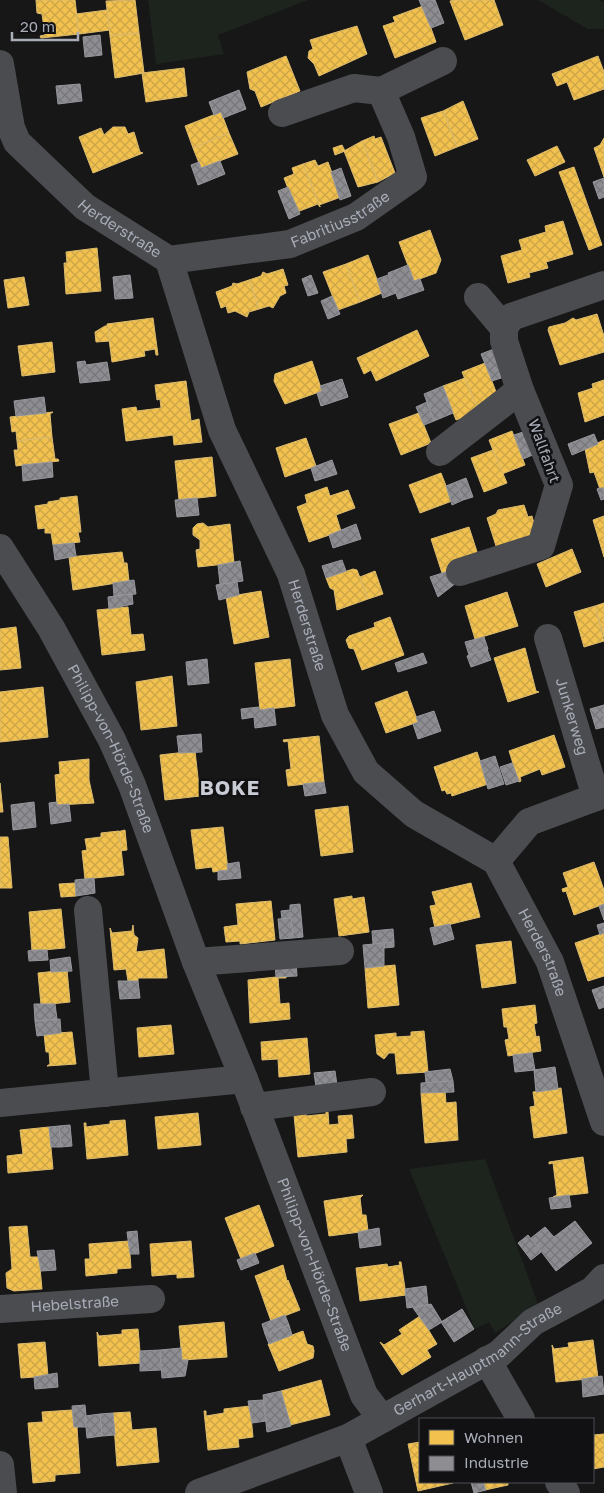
<svg xmlns="http://www.w3.org/2000/svg" width="604" height="1493" font-family="'Golos Text',sans-serif">
<style>
.green{fill:#1d241e}
.homes{fill:url(#homes-cross-hatch);stroke:#dcbb6e}
.industry{fill:url(#industry-cross-hatch);stroke:#95979d}
.lines{fill:none;stroke-linecap:round;stroke-linejoin:round}
.minor{stroke:#4b4c50;stroke-width:28}
.labels{text-anchor:middle;stroke-width:5;stroke-linejoin:round;paint-order:stroke}
.street-label{font-size:15px;fill:#a8adb8;stroke:#111113}
.district-label{font-size:20px;font-weight:bold;letter-spacing:1px;fill:#c9ccd4;stroke:#111113}
</style>
<defs>
<pattern id="homes-cross-hatch" width="8" height="8" patternUnits="userSpaceOnUse" patternTransform="scale(1.25)"><rect width="8" height="8" fill="#f2c14e"/><path d="M0 0l8 8M0 8l8-8" fill="none" stroke="#cca549"/></pattern>
<pattern id="industry-cross-hatch" width="8" height="8" patternUnits="userSpaceOnUse" patternTransform="scale(1.25)"><rect width="8" height="8" fill="#8d8d92"/><path d="M0 0l8 8M0 8l8-8" fill="none" stroke="#76777b"/></pattern>
</defs>
<rect width="100%" height="100%" fill="#171717"/>
<!-- green -->
<g class="green">
<path d="M148,0H308L218,35L224,54L156,64Z"/>
<path d="M538,0H598L604,2V29H588Z"/>
<path d="M485,1159L538,1304L495,1333L489,1322L475,1329L409,1169Z"/>
</g>
<!-- homes -->
<g class="homes">
<path d="M36,0H75L79,34L41,38L40,36L45,35L42,14L37,13Z"/>
<path d="M135,0L139,33L110,36L106,1Z"/>
<path d="M454,0H494L503,25L465,40L450,1Z"/>
<path d="M423,6L436,42L395,58L383,26L395,22L393,17Z"/>
<path d="M107,10L110,30L79,34L76,14Z"/>
<path d="M357,26L367,54L319,76L314,64L308,58L309,51L313,49L310,40Z"/>
<path d="M139,33L144,73L115,78L110,36Z"/>
<path d="M286,56L300,91L261,107L255,91L250,89L247,72Z"/>
<path d="M598,56L604,72V89L574,100L567,82L557,86L552,74Z"/>
<path d="M184,68L187,96L146,102L142,73Z"/>
<path d="M463,101L478,139L457,147L443,111Z"/>
<path d="M443,111L457,147L435,156L421,118Z"/>
<path d="M221,112L229,133L193,148L185,126Z"/>
<path d="M113,127H125L128,134L134,132L140,152L143,153L93,173L79,137L101,128L104,135Z"/>
<path d="M229,133L238,154L201,168L193,148Z"/>
<path d="M374,136L375,139L381,137L395,173L378,182L362,141Z"/>
<path d="M604,138V177L594,148L600,145Z"/>
<path d="M362,141L378,182L358,187L344,151Z"/>
<path d="M342,145L345,151L335,155L333,148Z"/>
<path d="M557,146L565,162L535,176L527,160Z"/>
<path d="M315,160L318,166L328,162L341,197L319,205L320,207L303,164Z"/>
<path d="M303,164L320,207L318,204L297,212L284,178L294,174L292,168Z"/>
<path d="M574,167L602,245L589,250L559,172Z"/>
<path d="M563,221L573,254L546,262L548,268L529,273L530,277L508,283L501,256L522,250L519,240L546,232L545,226Z"/>
<path d="M430,230L441,260L436,273L414,281L399,242Z"/>
<path d="M97,248L101,291L66,294L64,263H67L66,252Z"/>
<path d="M368,255L382,293L360,302L346,264Z"/>
<path d="M346,264L360,302L338,310L323,272Z"/>
<path d="M283,269L288,285L284,286L286,293L280,296L273,308L269,306L259,309L249,280L261,276L263,272L267,274Z"/>
<path d="M24,277L29,305L8,308L4,280Z"/>
<path d="M249,280L259,309L249,312L247,317L235,311L228,313L226,306L221,308L216,292L232,286L233,283L237,284Z"/>
<path d="M597,314L604,336V352L560,365L548,330L549,327L565,323L573,318L576,320Z"/>
<path d="M153,318L158,355H156L155,349L144,351L145,356L112,362L107,324Z"/>
<path d="M105,326H108L110,341L96,342L95,332Z"/>
<path d="M417,330L429,356L376,381L371,370L364,374L357,358Z"/>
<path d="M52,342L55,372L22,376L18,346Z"/>
<path d="M312,361L322,391L285,404L274,381L275,374Z"/>
<path d="M485,363L498,397L476,406L462,372Z"/>
<path d="M465,378L479,412L456,420L443,386Z"/>
<path d="M604,380V415L585,422L578,393L593,388L592,384Z"/>
<path d="M186,381L191,421L199,419L202,442L174,445L173,435L126,441L122,409L136,407L137,411L161,408L160,399L157,400L155,385Z"/>
<path d="M53,412L50,414L52,437L17,441L16,431L12,432L10,417Z"/>
<path d="M419,413L431,443L401,455L389,424Z"/>
<path d="M512,431L525,465L502,474L489,440Z"/>
<path d="M52,437L55,459H58L59,461L16,466L14,450H18L17,441Z"/>
<path d="M306,438L316,466L285,477L276,448Z"/>
<path d="M604,440V488L600,489L594,472L590,473L585,449Z"/>
<path d="M493,450L507,483L484,492L471,458Z"/>
<path d="M212,457L216,496L179,500L175,461Z"/>
<path d="M441,473L452,501L420,513L409,485Z"/>
<path d="M327,487L330,496L348,490L355,508L336,515L341,531L309,542L297,507L307,503L305,495Z"/>
<path d="M77,496L81,532H78L80,542L53,545L51,533H45V528L38,529L35,506L48,504V502L60,500V498Z"/>
<path d="M524,505L528,517L532,516L535,527L531,528L535,540L498,552L487,518L496,514L498,510Z"/>
<path d="M604,516V557L593,520Z"/>
<path d="M203,523L208,527L230,524L234,563L198,567L196,550L200,549V540L193,535V528L197,524Z"/>
<path d="M469,527L480,561L442,573L431,539Z"/>
<path d="M572,549L581,572L546,587L537,564Z"/>
<path d="M122,552L124,563H127L129,581L73,590L69,557Z"/>
<path d="M353,569L357,570L368,599L337,610L334,590L330,588L326,578Z"/>
<path d="M375,571L383,594L368,599L360,577Z"/>
<path d="M261,591L269,637L234,644L226,597Z"/>
<path d="M507,592L518,626L475,639L465,606Z"/>
<path d="M604,603V637L595,606Z"/>
<path d="M595,606L604,641L584,647L574,612Z"/>
<path d="M128,607L131,635L143,634L145,650L102,655L97,610Z"/>
<path d="M390,617L404,655L362,670L354,649L349,648L346,640L349,636L375,627L374,623Z"/>
<path d="M16,627L21,668L0,670V629Z"/>
<path d="M525,648L536,691L539,692L508,702L494,658Z"/>
<path d="M290,659L295,706L260,710L255,663Z"/>
<path d="M172,676L177,726L141,730L136,682Z"/>
<path d="M43,687L48,737L0,742V692Z"/>
<path d="M407,691L418,722L386,733L375,703Z"/>
<path d="M554,735L565,767L542,775L540,769L520,777L521,781L519,782L509,751Z"/>
<path d="M319,736L324,782L288,786L286,770L291,769L288,741L284,742L283,740Z"/>
<path d="M195,751L200,796L165,800L160,755Z"/>
<path d="M477,752L488,784L452,796L451,793L447,794L445,790L442,791L434,767Z"/>
<path d="M89,759V780L94,803L57,805L55,775L60,774L59,762Z"/>
<path d="M0,783L3,812H0Z"/>
<path d="M348,806L353,852L321,856L315,810Z"/>
<path d="M223,827L228,870L213,872L212,867L196,869L191,830Z"/>
<path d="M125,830L127,850L119,851L117,832Z"/>
<path d="M119,831L124,875L85,879L82,851L87,850L85,839L101,837V833Z"/>
<path d="M0,837H8L12,888H0Z"/>
<path d="M594,862L604,890V904L574,915L566,891L563,892L562,889L568,887L563,873Z"/>
<path d="M75,883L76,896L61,897L59,884Z"/>
<path d="M471,883L480,917L435,928L430,906L436,905L432,892Z"/>
<path d="M352,896V899L364,897L369,932L339,936L334,899Z"/>
<path d="M271,901L275,940L240,944V941L226,942L224,927L238,925L236,904Z"/>
<path d="M61,909L65,948L32,951L29,912Z"/>
<path d="M133,925L134,935L138,938L136,952L164,949L167,978H138V981H128L126,969L114,970L110,928L112,933L132,931Z"/>
<path d="M604,933V976L588,981L575,943Z"/>
<path d="M511,941L516,983L482,988L476,945Z"/>
<path d="M395,965L399,1005L368,1008L365,968Z"/>
<path d="M67,970L70,1002L41,1005L38,973Z"/>
<path d="M286,976V978H278L280,1004L289,1003L290,1019L250,1023L248,980Z"/>
<path d="M535,1005L537,1023L534,1024L536,1037L539,1036L541,1051L508,1056L505,1040L509,1039L507,1027H504L502,1009Z"/>
<path d="M171,1025L174,1054L139,1057L137,1028Z"/>
<path d="M424,1031L428,1072L397,1074L395,1053H389L384,1059L377,1054L375,1035L396,1033V1037L411,1036V1032Z"/>
<path d="M72,1032L76,1064L47,1066L50,1064L49,1052H46L44,1034Z"/>
<path d="M307,1038L310,1074L279,1077L278,1059L262,1060L261,1042Z"/>
<path d="M561,1088L567,1133L534,1138L530,1107L535,1106L533,1092Z"/>
<path d="M445,1091L446,1103L456,1102L458,1140L425,1143L421,1093Z"/>
<path d="M326,1112H328L329,1125L339,1124L338,1116L352,1115L354,1138L346,1139L347,1152L298,1157L294,1115L306,1114V1116L326,1114Z"/>
<path d="M198,1113L201,1145L158,1149L155,1117Z"/>
<path d="M125,1120L128,1155L87,1159L84,1123H86V1127L110,1124V1121Z"/>
<path d="M49,1127L53,1169L8,1173L7,1156L23,1154L20,1130Z"/>
<path d="M583,1157L588,1193L553,1197L557,1195L553,1163L549,1164V1162Z"/>
<path d="M363,1195L360,1198L362,1215H366L368,1231L329,1236L324,1201Z"/>
<path d="M259,1205L274,1246L241,1259L225,1218Z"/>
<path d="M27,1226L30,1257H39L42,1289L14,1291L7,1288L6,1273L12,1269L9,1227Z"/>
<path d="M129,1241L131,1268L117,1269V1273L86,1276L85,1259H90L89,1244Z"/>
<path d="M191,1241L194,1277L177,1278V1274L152,1276L150,1244Z"/>
<path d="M399,1262H401L406,1295L360,1301L356,1268L387,1264L388,1267L400,1265Z"/>
<path d="M283,1265L287,1281L288,1280L300,1310L271,1321L255,1276Z"/>
<path d="M420,1316L437,1344L427,1350L431,1357L402,1375L380,1342L384,1345L402,1334L399,1330Z"/>
<path d="M224,1322L227,1357L182,1360L179,1326Z"/>
<path d="M138,1329L141,1363L99,1366L97,1332L99,1336L122,1334V1330Z"/>
<path d="M303,1331L307,1344L313,1346L314,1351L313,1358L279,1371L268,1344Z"/>
<path d="M593,1340L598,1378L556,1382L552,1345L554,1349L569,1347L568,1343Z"/>
<path d="M45,1342L48,1376L21,1378L18,1344Z"/>
<path d="M321,1380L330,1415L290,1425L281,1391Z"/>
<path d="M250,1406L253,1437L238,1439L239,1447L208,1450L204,1411H206V1416L224,1413V1409Z"/>
<path d="M72,1410L74,1427H77L80,1473L55,1475V1481L33,1483L28,1423L43,1422L42,1412Z"/>
<path d="M130,1412L132,1430L156,1428L159,1462L117,1466L113,1413Z"/>
<path d="M604,1434V1467L593,1469V1435Z"/>
<path d="M420,1442V1482L453,1483L418,1491L408,1444Z"/>
<path d="M483,1482H508V1485L485,1490Z"/>
</g>
<!-- industry -->
<g class="industry">
<path d="M419,0H435L444,23L431,28Z"/>
<path d="M100,35L102,55L85,57L83,37Z"/>
<path d="M80,84L82,101L58,104L56,86Z"/>
<path d="M239,90L246,109L223,118L221,112L214,115L209,102Z"/>
<path d="M220,161L225,174L198,185L191,165L199,162L201,168Z"/>
<path d="M341,168L351,196L340,200L331,172Z"/>
<path d="M604,178V197L599,199L593,182Z"/>
<path d="M288,187L300,214L289,219L278,191Z"/>
<path d="M408,265L414,281L420,279L424,290L398,299L388,273Z"/>
<path d="M130,275L133,298L115,299L113,277Z"/>
<path d="M311,275L318,293L308,296L302,279Z"/>
<path d="M388,275L396,293L383,298L377,279Z"/>
<path d="M332,296L340,314L328,319L321,301Z"/>
<path d="M494,349L504,377L492,381L481,354Z"/>
<path d="M85,361L86,365L107,362L110,380L80,383L77,362Z"/>
<path d="M342,379L348,397L321,406L317,393L322,391L320,386Z"/>
<path d="M443,386L453,413L434,421L424,394Z"/>
<path d="M44,397L46,413L16,416L14,401Z"/>
<path d="M427,402L434,421L424,425L416,407Z"/>
<path d="M526,431L535,454L523,459L514,435Z"/>
<path d="M594,434L598,444L572,455L568,444Z"/>
<path d="M332,460L337,474L315,481L311,468Z"/>
<path d="M52,462L53,477L23,481L22,465Z"/>
<path d="M466,478L473,497L463,500L456,482Z"/>
<path d="M456,482L463,500L452,505L446,486Z"/>
<path d="M599,488H604V499L601,500L597,489Z"/>
<path d="M197,498L199,515L177,517L175,500Z"/>
<path d="M356,524L361,539L333,548L329,535Z"/>
<path d="M74,543L76,556L55,560L53,545Z"/>
<path d="M342,560L346,571L326,578L322,566Z"/>
<path d="M240,561L243,581L220,584L218,565Z"/>
<path d="M452,570L456,583L438,597L430,577Z"/>
<path d="M134,580L136,594L114,596L113,583Z"/>
<path d="M237,582L239,595L219,600L216,585Z"/>
<path d="M132,594L133,604L109,609L108,597Z"/>
<path d="M484,637L488,649L469,655L465,642Z"/>
<path d="M487,649L491,660L471,667L467,656Z"/>
<path d="M423,653L427,663L398,672L395,663Z"/>
<path d="M207,659L209,683L188,685L186,662Z"/>
<path d="M604,705V727L596,729L590,709Z"/>
<path d="M259,707L260,710L274,708L276,725L255,728L254,717L242,719L241,709Z"/>
<path d="M434,711L441,731L418,739L413,724L418,722L416,717Z"/>
<path d="M201,734L202,752L179,753L177,736Z"/>
<path d="M495,756L504,784L488,789L480,761Z"/>
<path d="M512,763L519,781L506,785L500,767Z"/>
<path d="M324,782L326,793L305,796L303,784Z"/>
<path d="M34,802L36,827L13,830L11,805Z"/>
<path d="M57,802V805L69,804L71,821L51,824L49,803Z"/>
<path d="M239,862L241,878L218,880V871L228,870L227,864Z"/>
<path d="M94,878L95,893L76,896L75,880Z"/>
<path d="M300,904L303,937L293,938L291,918L282,919L281,911L290,910V905Z"/>
<path d="M604,904V920L599,906Z"/>
<path d="M291,918L293,938L280,939L278,919Z"/>
<path d="M604,923V933L600,935L597,925Z"/>
<path d="M450,924L454,939L434,945L430,928Z"/>
<path d="M393,929L394,942L373,944L372,931Z"/>
<path d="M394,942V947L384,948V943Z"/>
<path d="M384,943V966L365,968L363,945Z"/>
<path d="M32,950H47L48,960L29,961L28,951Z"/>
<path d="M70,957L72,971L51,972L50,960Z"/>
<path d="M296,961L297,976L276,977L275,963Z"/>
<path d="M118,981H138L140,998L120,999Z"/>
<path d="M604,986V1007L599,1009L592,990Z"/>
<path d="M34,1004H55L57,1019L35,1021Z"/>
<path d="M60,1019L61,1033L37,1036L35,1021Z"/>
<path d="M532,1053L535,1070L515,1072L513,1055Z"/>
<path d="M555,1067L558,1089L536,1092L534,1070Z"/>
<path d="M450,1069L453,1081L426,1083L425,1072Z"/>
<path d="M335,1071L337,1085L316,1087L314,1073Z"/>
<path d="M453,1081L454,1092L421,1093V1083Z"/>
<path d="M70,1125L72,1146L61,1147L59,1126Z"/>
<path d="M59,1126L61,1147H51L49,1127Z"/>
<path d="M569,1195L571,1207L551,1209L549,1198Z"/>
<path d="M575,1221L592,1243L556,1271L531,1238L545,1227L554,1237Z"/>
<path d="M379,1228L381,1245L360,1248L358,1232Z"/>
<path d="M137,1231L139,1254H130L127,1232Z"/>
<path d="M528,1235L541,1252L531,1260L518,1243Z"/>
<path d="M54,1250L56,1270L41,1271L37,1251Z"/>
<path d="M255,1253L259,1263L241,1270L237,1260Z"/>
<path d="M426,1286L428,1305L407,1308L405,1289Z"/>
<path d="M431,1304L442,1322L429,1330L413,1308Z"/>
<path d="M462,1309L474,1329L454,1342L441,1322Z"/>
<path d="M285,1315L289,1325L265,1334L262,1324Z"/>
<path d="M289,1325L292,1335L269,1344L265,1334Z"/>
<path d="M181,1348L182,1360H188L185,1376L162,1378L160,1350Z"/>
<path d="M160,1350L161,1370L140,1371V1351Z"/>
<path d="M57,1373L58,1387L35,1389L34,1377Z"/>
<path d="M602,1376L604,1394L583,1397L582,1379Z"/>
<path d="M281,1391L291,1426L267,1432L263,1395Z"/>
<path d="M263,1400L266,1421L252,1423L248,1401Z"/>
<path d="M85,1405L87,1427H74L72,1406Z"/>
<path d="M113,1413L115,1435L102,1436L100,1414Z"/>
<path d="M100,1414L102,1436L87,1438L85,1416Z"/>
<path d="M471,1482H483L486,1490L474,1493Z"/>
</g>
<g class="lines">
<!-- minor -->
<g class="minor">
<path id="s1" d="M0,64L11,128L17,142L85,207L169,260L222,430L291,574L335,715L366,772L414,814L496,861L550,962L604,1122"/>
<path d="M282,113L354,88L381,91"/>
<path id="s2" d="M169,260L290,244L356,217L413,177L401,137L381,91L443,61"/>
<path d="M478,297L504,328"/>
<path d="M440,452L520,390"/>
<path id="s3" d="M0,548L51,628L112,740L132,785L196,962L244,1079L364,1395L382,1419"/>
<path d="M460,572L541,546L559,485L520,390L504,341V328L511,317L604,285"/>
<path id="s4" d="M548,638L596,797"/>
<path d="M496,861L529,822L604,794"/>
<path d="M88,910L105,1093"/>
<path d="M196,962L340,951"/>
<path d="M0,1103L244,1079"/>
<path d="M254,1107L372,1092"/>
<path id="s5" d="M0,1309L151,1299"/>
<path d="M487,1360L521,1419"/>
<path d="M348,1438L369,1493"/>
<path d="M0,1465L3,1493"/>
<path d="M559,1482L566,1493"/>
<path id="s6" d="M199,1493L348,1438L499,1354L533,1322L593,1290L604,1278"/>
</g>
</g>
<g class="labels">
<!-- street labels -->
<g class="street-label">
<text dy="5" stroke="none"><textPath href="#s2" startOffset="178">Fabritiusstraße</textPath></text>
<text dy="5" stroke="none"><textPath href="#s1" startOffset="215">Herderstraße</textPath></text>
<text transform="translate(544 451) rotate(70)" y="5">Wallfahrt</text>
<text dy="5" stroke="none"><textPath href="#s1" startOffset="665">Herderstraße</textPath></text>
<text dy="5" stroke="none"><textPath href="#s4" startOffset="82">Junkerweg</textPath></text>
<text dy="5" stroke="none"><textPath href="#s3" startOffset="230">Philipp-von-Hörde-Straße</textPath></text>
<text dy="5" stroke="none"><textPath href="#s1" startOffset="1085">Herderstraße</textPath></text>
<text dy="5" stroke="none"><textPath href="#s3" startOffset="785">Philipp-von-Hörde-Straße</textPath></text>
<text dy="5" stroke="none"><textPath href="#s5" startOffset="75">Hebelstraße</textPath></text>
<text dy="5" stroke="none"><textPath href="#s6" startOffset="311">Gerhart-Hauptmann-Straße</textPath></text>
</g>
<!-- district labels -->
<g class="district-label">
<text x="230" y="795">BOKE</text>
</g>
</g>
<!-- legend -->
<rect x="419" y="1418" width="175" height="65" fill="#111113" stroke="#4d4f55"/>
<rect x="429" y="1430" width="25" height="15" fill="#f2c14e" stroke="#4d4f55"/>
<text x="464" y="1443" font-size="15" fill="#a8adb8">Wohnen</text>
<rect x="429" y="1456" width="25" height="15" fill="#8d8d92" stroke="#4d4f55"/>
<text x="464" y="1468" font-size="15" fill="#a8adb8">Industrie</text>
<!-- scale -->
<path d="M12 32v8h66v-8" fill="none" stroke="#a8adb8" stroke-width="2.5"/>
<text x="20" y="32" font-size="15" fill="#a8adb8" stroke="#111113" stroke-width="4" paint-order="stroke">20 m</text>
</svg>
